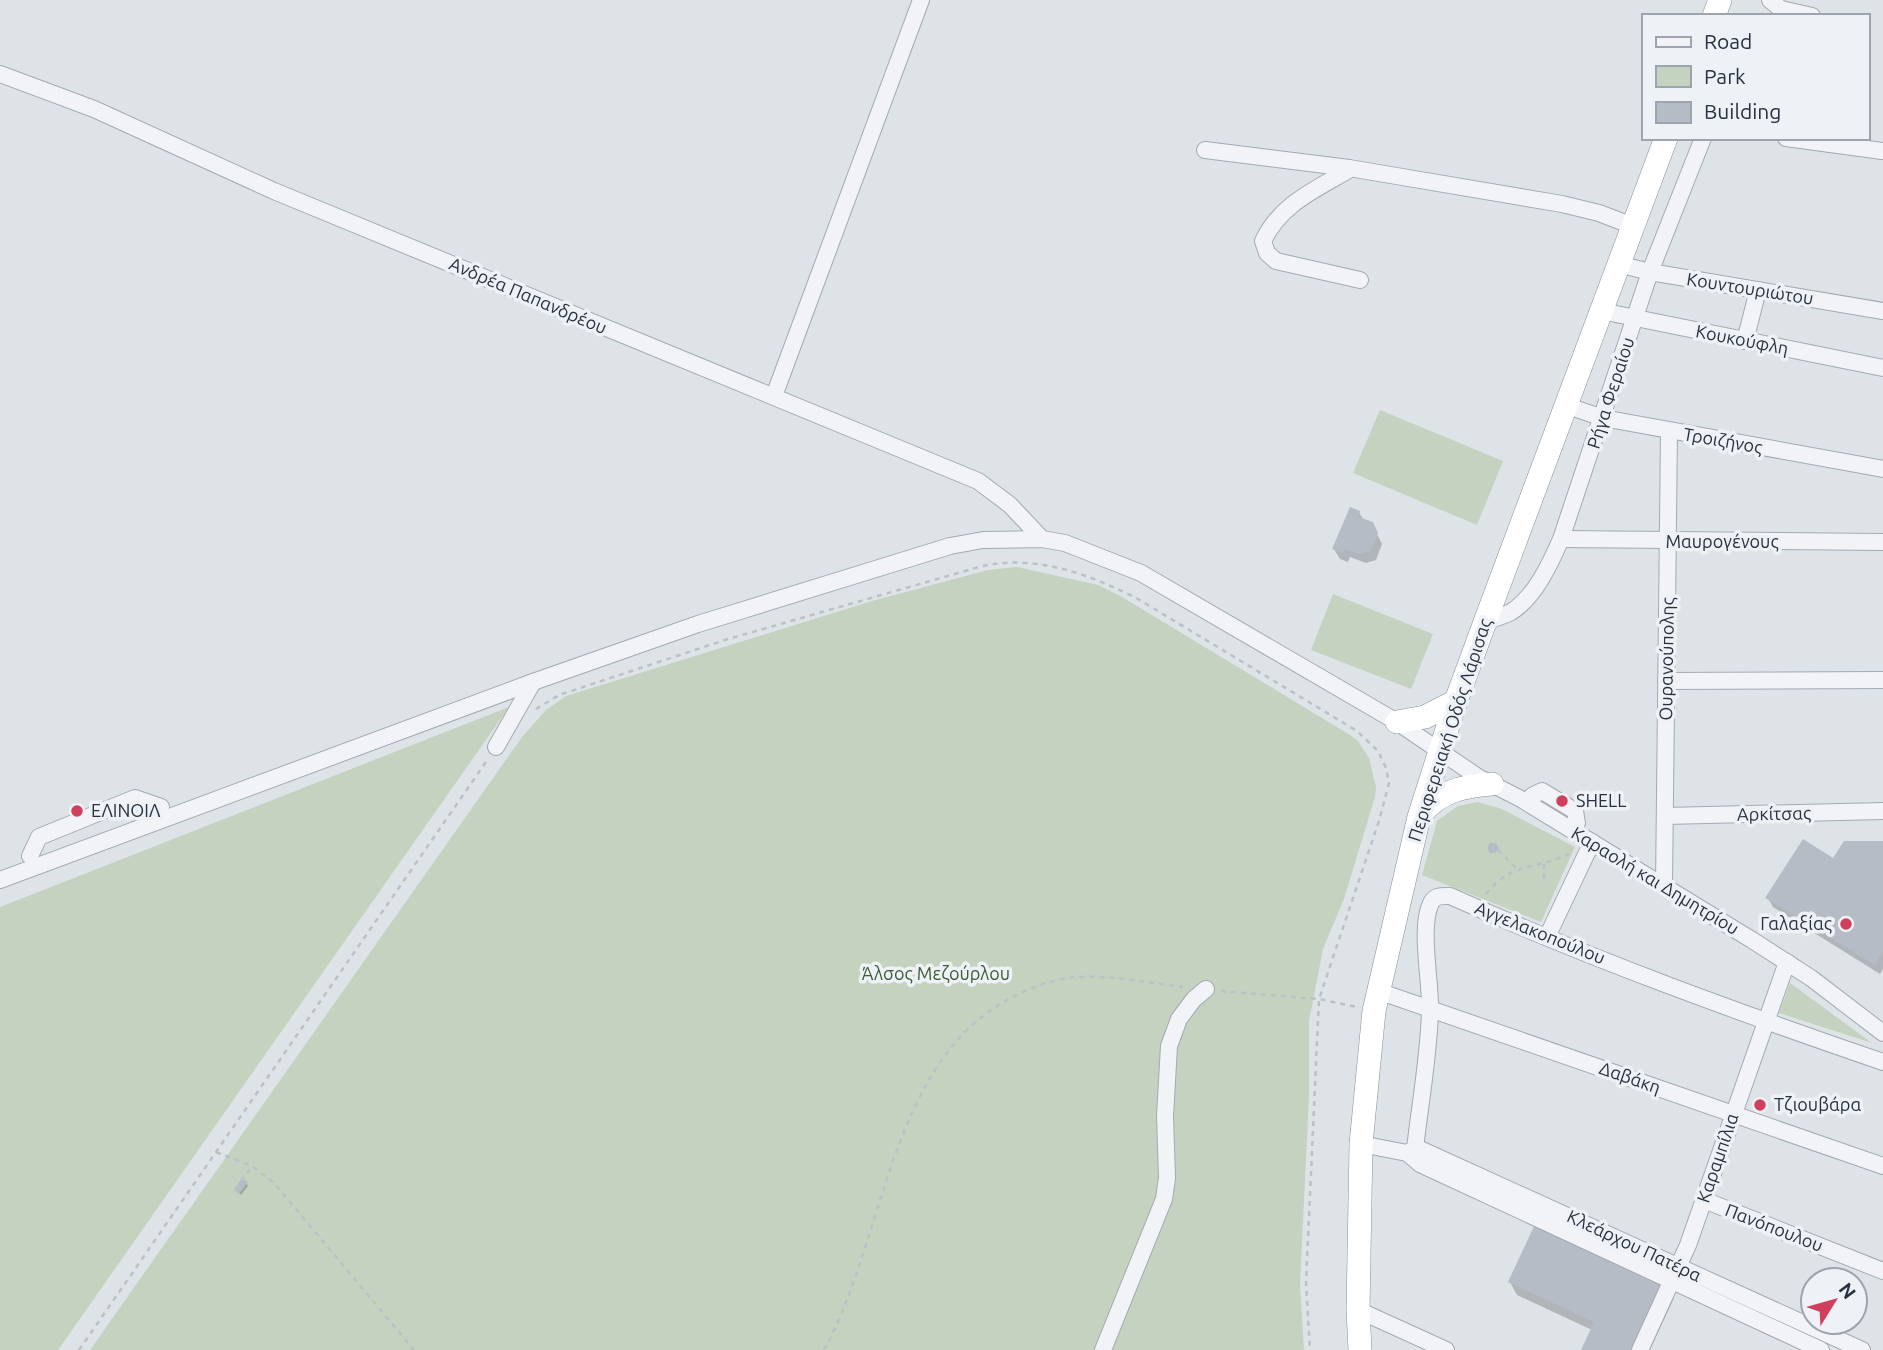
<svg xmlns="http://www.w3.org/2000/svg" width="1883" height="1350" font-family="Ubuntu,sans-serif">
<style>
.green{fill:#c5d2bf}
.shadow{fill:#0003}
.building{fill:#b5bcc5}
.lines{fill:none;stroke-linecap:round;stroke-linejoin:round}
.minor-casing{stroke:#a3aab2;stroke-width:18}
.highway-casing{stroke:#85919f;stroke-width:24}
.path{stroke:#bcc1c6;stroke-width:2.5;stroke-dasharray:5 5;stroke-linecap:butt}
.minor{stroke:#f1f3f6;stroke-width:16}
.highway{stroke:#fff;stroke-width:23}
.poi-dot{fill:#d0405d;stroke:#eef1f6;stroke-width:2.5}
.labels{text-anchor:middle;stroke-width:7;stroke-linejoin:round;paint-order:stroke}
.street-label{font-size:18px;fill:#27313f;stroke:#eef1f6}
.poi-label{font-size:18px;fill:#27313f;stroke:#eef1f6;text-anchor:start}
.park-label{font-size:18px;fill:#3d5b34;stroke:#eef1f6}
</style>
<rect width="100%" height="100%" fill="#dee3e8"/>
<!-- green -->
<g class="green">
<path d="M1380,410L1503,461L1477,525L1353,473Z"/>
<path d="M1017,567L1098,585L1122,597L1350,735L1358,741L1369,758L1376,787L1375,797L1344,899L1323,949L1309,1021V1097L1300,1284L1304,1350H90L522,737L546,710L566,696L872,601L988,570Z"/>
<path d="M1333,594L1433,634L1411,689L1311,650Z"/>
<path d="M509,707L58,1350H0V907Z"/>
<path d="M1478,802L1502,809L1575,847L1541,922L1422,875L1437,821L1458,806Z"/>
<path d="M1790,983L1872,1043L1779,1013Z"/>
</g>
<!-- shadow -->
<g class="shadow">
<path d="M1359,513L1364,520L1372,524L1382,544L1376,560L1366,563L1350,557L1348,562L1340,559L1334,549Z"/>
<path d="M1883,843V969L1880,974L1773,907L1768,898L1833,860Z"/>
<path d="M246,1183L248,1186L241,1195L236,1190Z"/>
<path d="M1510,1282L1667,1285L1674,1298L1650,1350H1583L1592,1330L1517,1295Z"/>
</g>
<!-- building -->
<g class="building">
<path d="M1350,507L1360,511L1359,517L1373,522L1378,533L1371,551L1359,554L1345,549L1343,553L1332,549Z"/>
<path d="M1803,839L1833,858L1844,841H1883V951L1875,965L1765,898Z"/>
<path d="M1490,843H1496L1499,848L1496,853H1490L1487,848Z"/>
<path d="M242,1178L248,1182L239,1194L234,1190Z"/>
<path d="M1536,1222L1668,1284L1637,1350H1581L1594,1322L1508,1282Z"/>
</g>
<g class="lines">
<defs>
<g id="minor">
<path d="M1770,0L1781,9L1812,16"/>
<path d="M0,74L94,109L274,191L978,481L1010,505L1042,539"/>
<path d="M1786,138L1882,151"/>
<path d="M1205,150L1349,168L1562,204L1599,213L1633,226"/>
<path d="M1349,168L1347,171C1314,190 1280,205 1263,241L1267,253L1276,261L1360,280"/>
<path d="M1618,264L1650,272L1883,311"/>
<path d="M1601,311L1883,368"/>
<path d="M1745,341L1758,290"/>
<path d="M774,396L921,0"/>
<path d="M1565,405L1603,418L1883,469"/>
<path d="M1561,539L1883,542"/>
<path d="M1485,622C1493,619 1503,616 1511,612C1535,597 1550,564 1561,539L1650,272L1703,138"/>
<path d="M1666,681L1883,680"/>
<path d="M496,747L533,682"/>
<path d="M1532,796L1542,791L1575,811L1577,823"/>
<path d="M1665,816L1883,811"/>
<path d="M30,856L39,837L135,798L161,807"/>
<path d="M0,880L533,682L698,624L950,546L983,540L1042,539L1065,543L1141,573L1397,722L1478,777L1521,799L1752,940L1811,978L1883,1033"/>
<path d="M1664,886L1669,431"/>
<path d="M1547,937L1592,842"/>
<path d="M1378,991L1883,1166"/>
<path d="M1361,1144L1407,1153L1420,1164L1821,1350"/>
<path d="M1415,1149C1420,1103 1429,1056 1430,1010C1431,982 1419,927 1431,903C1435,895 1442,896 1450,896C1591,959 1737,1012 1883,1062"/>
<path d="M1407,1153L1415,1149L1422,1150L1862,1350"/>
<path d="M1704,1200L1883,1271"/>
<path d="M1358,1310L1446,1350"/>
<path d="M1103,1350L1164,1199L1167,1178L1165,1116L1169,1046L1179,1019L1194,999L1206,989"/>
<path d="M1640,1350L1688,1245L1787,962"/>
</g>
<g id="highway">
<path d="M1714,16L1720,0"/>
<path d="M1397,722L1425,717L1456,701"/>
<path d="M1421,814C1440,791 1463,786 1492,784"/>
<path d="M1360,1350L1358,1310L1361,1144L1374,1011L1419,817L1456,701L1485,622L1666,138"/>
</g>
</defs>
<!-- minor casing -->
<use href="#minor" class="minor-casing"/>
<!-- highway casing -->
<use href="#highway" class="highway-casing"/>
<!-- path -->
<g class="path">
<path d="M536,709L559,695L728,639L979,567C1034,553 1089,574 1138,599L1357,731L1378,751L1386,768L1389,783L1379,821L1319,999L1306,1282L1310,1350"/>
<path d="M1498,850L1517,869"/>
<path d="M1544,864V885"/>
<path d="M1486,894C1512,861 1536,870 1569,854"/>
<path d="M1221,991L1319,999L1357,1007"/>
<path d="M216,1152L252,1166L274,1183L414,1350"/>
<path d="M235,1189L252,1166"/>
<path d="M79,1350L488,759"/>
<path d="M824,1350C886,1239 889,1055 1017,995C1035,986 1057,978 1078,977C1111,975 1150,983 1183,987"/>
</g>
<!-- minor -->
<use href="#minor" class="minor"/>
<!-- highway -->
<use href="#highway" class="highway"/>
</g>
<!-- markers -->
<g class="poi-dot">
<circle cx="1562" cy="801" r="7"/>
<circle cx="77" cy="811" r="7"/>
<circle cx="1846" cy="924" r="7"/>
<circle cx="1760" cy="1105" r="7"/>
</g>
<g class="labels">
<!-- street labels -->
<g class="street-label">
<text transform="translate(1750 289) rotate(9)" y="6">Κουντουριώτου</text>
<text transform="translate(528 296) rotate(23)" y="6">Ανδρέα Παπανδρέου</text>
<text transform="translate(1742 340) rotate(11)" y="6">Κουκούφλη</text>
<text transform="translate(1611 393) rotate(-72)" y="6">Ρήγα Φεραίου</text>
<text transform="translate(1723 441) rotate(10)" y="6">Τρoιζήνος</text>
<text x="1722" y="548">Μαυρογένους</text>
<text transform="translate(1667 659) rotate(-89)" y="6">Ουρανούπολης</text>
<text transform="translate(1450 730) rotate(-72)" y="6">Περιφερειακή Οδός Λάρισας</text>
<text transform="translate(1774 814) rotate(-1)" y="6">Αρκίτσας</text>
<text transform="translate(1655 881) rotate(31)" y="6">Καραολή και Δημητρίου</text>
<text transform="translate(1540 933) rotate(22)" y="6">Αγγελακοπούλου</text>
<text transform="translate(1630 1078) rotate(19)" y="6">Δαβάκη</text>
<text transform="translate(1718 1158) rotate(-71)" y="6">Καραμπίλια</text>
<text transform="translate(1774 1228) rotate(21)" y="6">Πανόπουλου</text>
<text transform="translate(1634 1246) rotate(25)" y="6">Κλεάρχου Πατέρα</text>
</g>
<!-- poi labels -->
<g class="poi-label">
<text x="1576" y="807">SHELL</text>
<text x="91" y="817">ΕΛΙΝΟΙΛ</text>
<text x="1832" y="930" text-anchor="end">Γαλαξίας</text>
<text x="1774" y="1111">Τζιουβάρα</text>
</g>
<!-- park labels -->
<g class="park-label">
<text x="936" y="980">Άλσος Μεζούρλου</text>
</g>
</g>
<!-- legend -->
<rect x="1642" y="14" width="228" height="126" fill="#eef1f6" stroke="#9ea4ad" stroke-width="2"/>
<rect x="1656" y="37" width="35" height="10" fill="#f1f3f6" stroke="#9ea4ad" stroke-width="2"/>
<text x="1704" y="49" font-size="21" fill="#27313f">Road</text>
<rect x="1656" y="66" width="35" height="21" fill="#c5d2bf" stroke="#9ea4ad" stroke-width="2"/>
<text x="1704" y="84" font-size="21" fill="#27313f">Park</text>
<rect x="1656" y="102" width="35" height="21" fill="#b5bcc5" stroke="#9ea4ad" stroke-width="2"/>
<text x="1704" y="119" font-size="21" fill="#27313f">Building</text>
<!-- north arrow -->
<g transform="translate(1834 1301) rotate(53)"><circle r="33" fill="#eef1f6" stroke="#9ea4ad" stroke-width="2"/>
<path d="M0-5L12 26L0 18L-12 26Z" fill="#d0405d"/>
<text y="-10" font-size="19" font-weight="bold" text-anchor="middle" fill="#27313f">N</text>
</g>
</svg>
